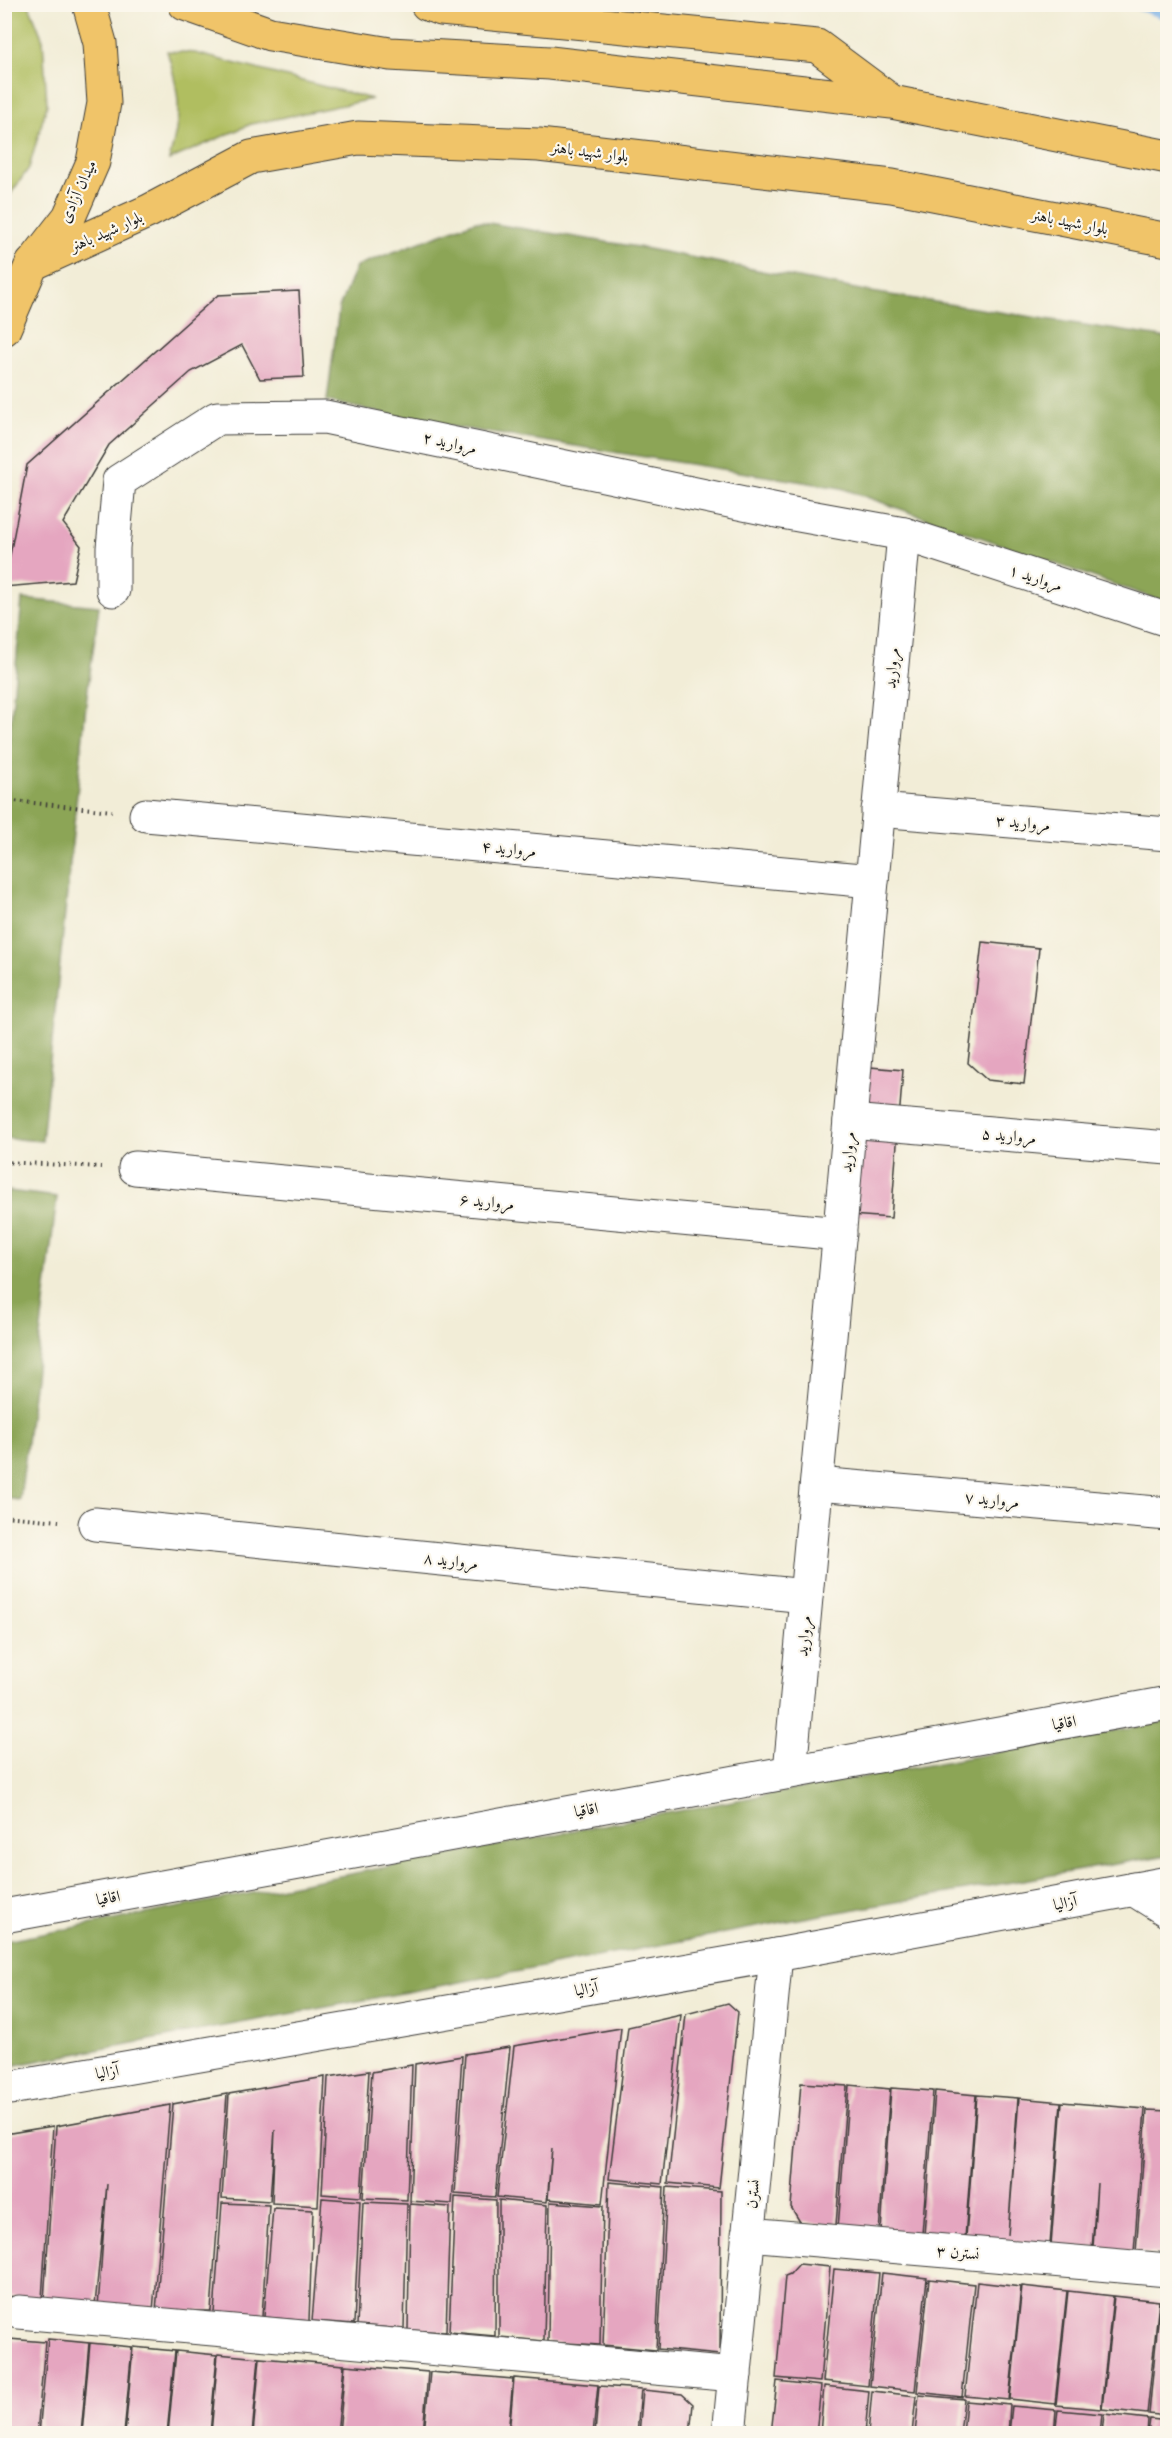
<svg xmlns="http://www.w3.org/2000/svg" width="1172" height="2438" font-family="'Libre Caslon Text',Amiri,serif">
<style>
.green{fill:#b0be61;stroke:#666d3e;stroke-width:1.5}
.forest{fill:#8ca557;stroke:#54603a;stroke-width:1.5}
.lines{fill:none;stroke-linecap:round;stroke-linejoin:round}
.stream{stroke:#76aee5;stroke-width:12}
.building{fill:#e5a6c0}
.minor-casing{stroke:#3c3b38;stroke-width:35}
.major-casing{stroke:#3c3b38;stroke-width:35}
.path{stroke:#3c3b38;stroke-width:4;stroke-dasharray:1.5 4.5;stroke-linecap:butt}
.minor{stroke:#fff;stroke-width:33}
.major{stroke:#f0c469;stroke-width:33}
.labels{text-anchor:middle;stroke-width:4.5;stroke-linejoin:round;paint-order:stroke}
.street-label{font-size:16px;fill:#1c1c1c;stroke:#fbf7ec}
</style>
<rect width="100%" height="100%" fill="#fbf7ec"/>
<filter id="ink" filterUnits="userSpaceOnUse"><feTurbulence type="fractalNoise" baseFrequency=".0167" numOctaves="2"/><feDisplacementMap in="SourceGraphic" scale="12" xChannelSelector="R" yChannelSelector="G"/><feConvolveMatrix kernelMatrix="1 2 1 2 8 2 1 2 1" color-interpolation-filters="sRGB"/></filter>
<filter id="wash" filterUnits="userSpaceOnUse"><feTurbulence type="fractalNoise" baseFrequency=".008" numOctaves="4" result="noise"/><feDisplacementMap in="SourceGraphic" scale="24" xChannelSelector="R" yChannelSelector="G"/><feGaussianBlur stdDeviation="1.35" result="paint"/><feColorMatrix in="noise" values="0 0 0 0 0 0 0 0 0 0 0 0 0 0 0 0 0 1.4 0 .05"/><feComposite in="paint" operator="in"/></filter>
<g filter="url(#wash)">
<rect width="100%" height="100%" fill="#f2edd7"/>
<!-- green -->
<g class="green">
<path d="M5,4L29,5L43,40L47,105L29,168L5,202Z"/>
<path d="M167,51L195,53L372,99L251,124L169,160C182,115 181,96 167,51Z"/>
</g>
<!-- forest -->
<g class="forest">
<path d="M476,221L638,247L871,292L1168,338L1167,603L841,488L423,422L327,401L339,308L356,266Z"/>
<path d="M22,599L99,606L87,695L42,1141L4,1138V797Z"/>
<path d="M8,1191L57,1197L20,1500L4,1498V1217Z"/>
<path d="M1167,1721V1855L810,1917L5,2067V1941L597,1826Z"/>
</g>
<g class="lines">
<!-- stream -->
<path class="stream" d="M1138,4L1168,14"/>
</g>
<g id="blocks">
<!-- building -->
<g class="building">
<path d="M299,291L304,377L260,379L242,345L191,372L109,445L63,523L81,546L73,581L4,587L27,465L218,295Z"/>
<path d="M982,942L1039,948L1024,1084L987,1080L968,1063Z"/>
<path d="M848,1065L903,1070L891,1218L837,1214Z"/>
<path d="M728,2003L738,2012L719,2188L668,2183L686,2014Z"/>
<path d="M681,2015L662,2184L609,2179L628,2027Z"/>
<path d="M621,2028L602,2204L548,2199L552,2148L547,2202L497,2197L514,2046Z"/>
<path d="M510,2047L495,2197L455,2194L465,2054Z"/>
<path d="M462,2056L452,2204L410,2201L415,2064Z"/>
<path d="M412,2065L407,2200L363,2198L372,2072Z"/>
<path d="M369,2071L361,2197L322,2194L328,2077Z"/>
<path d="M325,2077L318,2206L272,2203L275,2129L270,2201L222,2198L229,2094Z"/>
<path d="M801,2083L847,2086L836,2225L800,2222L791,2207Z"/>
<path d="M849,2085L890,2089L879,2232L838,2229Z"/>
<path d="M891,2088L933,2091L922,2234L881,2231Z"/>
<path d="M935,2091L976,2095L965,2238L924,2235Z"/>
<path d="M227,2094L211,2311H156L173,2104Z"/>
<path d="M977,2095L1018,2098L1008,2235L1019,2098L1061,2102L1050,2245L966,2237Z"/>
<path d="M1062,2102L1145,2109L1134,2252L1093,2248L1097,2183L1092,2249L1051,2246Z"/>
<path d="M170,2105L153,2311L98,2307L107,2184L95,2305L44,2300L56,2126Z"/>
<path d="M1147,2110L1168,2111V2255L1136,2252Z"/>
<path d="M53,2126L42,2299L5,2296V2134Z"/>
<path d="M609,2182L664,2187L656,2350L603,2345Z"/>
<path d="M667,2187L721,2191L720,2355L658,2349Z"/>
<path d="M455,2197L496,2200L495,2336L449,2332Z"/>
<path d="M322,2198L360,2201L354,2324L312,2321Z"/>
<path d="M499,2200L547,2205L544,2341L499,2337Z"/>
<path d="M363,2202L407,2204L404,2329L357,2325Z"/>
<path d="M550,2202L603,2206L600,2345L548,2342Z"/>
<path d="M222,2203L269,2205L262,2317L214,2313Z"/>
<path d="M410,2204L450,2207L446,2332L408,2330Z"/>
<path d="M273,2208L313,2210L309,2321L264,2317Z"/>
<path d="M799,2264L830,2267L820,2382L776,2378L785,2276L790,2274Z"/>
<path d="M834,2269L879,2273L868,2386L823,2381Z"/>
<path d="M882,2273L927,2278L915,2391L870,2386Z"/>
<path d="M929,2279L974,2284L962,2397L917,2392Z"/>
<path d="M977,2282L1021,2287L1009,2400L965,2396Z"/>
<path d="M1022,2286L1067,2291L1055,2404L1010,2399Z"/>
<path d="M1068,2291L1113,2296L1101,2409L1056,2405Z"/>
<path d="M1114,2296L1159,2301L1147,2414L1102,2409Z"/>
<path d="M1160,2301H1168V2416L1149,2414Z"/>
<path d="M9,2339L45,2342L37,2434H4V2344Z"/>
<path d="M48,2339L89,2343L81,2434H39Z"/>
<path d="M90,2343L132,2347L124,2434H82Z"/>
<path d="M133,2347L175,2351L167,2434H125Z"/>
<path d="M176,2351L217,2355L210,2434H168Z"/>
<path d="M218,2354L259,2358L252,2434H211Z"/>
<path d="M260,2358L344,2365L337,2434H253Z"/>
<path d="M345,2365L428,2372L423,2434H339Z"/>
<path d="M430,2372L513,2379L508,2434H424Z"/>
<path d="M514,2378L598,2385L593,2434H509Z"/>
<path d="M777,2381L821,2386L816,2434H771Z"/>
<path d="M599,2386L641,2389L637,2434H595Z"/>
<path d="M824,2386L869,2391L865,2434H820Z"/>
<path d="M643,2390L682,2394L693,2404L690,2434H639Z"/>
<path d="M872,2391L916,2396L912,2434H868Z"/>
<path d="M919,2395L964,2399L960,2434H915Z"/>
<path d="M966,2401L1010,2405L1008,2434H963Z"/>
<path d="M1012,2406L1056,2410L1054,2434H1009Z"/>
<path d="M1058,2410L1102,2414L1100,2434H1055Z"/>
<path d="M1104,2414L1148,2419L1147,2434H1102Z"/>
<path d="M1150,2419L1168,2421V2434H1148Z"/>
</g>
</g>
</g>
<g filter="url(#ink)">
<use href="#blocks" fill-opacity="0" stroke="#3c3b38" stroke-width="1.5"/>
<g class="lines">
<defs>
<g id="minor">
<path d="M113,590V548L119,481L217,418L325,417L782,512L904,534L1168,620"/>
<path d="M878,810L1168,834"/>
<path d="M146,815L872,881"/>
<path d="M850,1121L1168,1148"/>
<path d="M135,1168L840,1234"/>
<path d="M817,1484L1168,1514"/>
<path d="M95,1524L806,1596"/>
<path d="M790,1771L904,534"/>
<path d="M1133,1889L1168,1911"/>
<path d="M4,1916L1168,1703"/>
<path d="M4,2089L776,1955L1168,1883"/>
<path d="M748,2234L1168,2270"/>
<path d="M19,2312L735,2375"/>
<path d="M729,2434L776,1955"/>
</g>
<g id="major">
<path d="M185,4L270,34L390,54L550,63L892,102L1168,157"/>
<path d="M427,4L441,9L817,46L891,101"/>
<path d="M34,262L69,217L93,162L104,103L100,43L89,4"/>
<path d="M4,329L32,264L149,211L251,157L358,138L539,145L892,186L1168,240"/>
</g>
</defs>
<!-- minor casing -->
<use href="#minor" class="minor-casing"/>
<!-- major casing -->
<use href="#major" class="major-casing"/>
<!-- path -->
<g class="path">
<path d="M4,800L112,811"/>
<path d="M4,1162L101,1167"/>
<path d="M4,1516L59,1521"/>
</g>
<!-- minor -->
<use href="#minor" class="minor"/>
<!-- major -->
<use href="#major" class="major"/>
</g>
</g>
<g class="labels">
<!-- street labels -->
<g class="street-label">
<text transform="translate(590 151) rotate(7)" y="6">بلوار شهید باهنر</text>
<text transform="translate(77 191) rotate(-65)" y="6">میدان آزادی</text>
<text transform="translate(1070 221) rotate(11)" y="6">بلوار شهید باهنر</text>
<text transform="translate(106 231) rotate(-24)" y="6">بلوار شهید باهنر</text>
<text transform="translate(450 442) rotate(12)" y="6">مروارید ۲</text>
<text transform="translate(1036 577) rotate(18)" y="6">مروارید ۱</text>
<text transform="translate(891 668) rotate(-85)" y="6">مروارید</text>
<text transform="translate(1023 822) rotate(5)" y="6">مروارید ۳</text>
<text transform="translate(509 848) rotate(5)" y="6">مروارید ۴</text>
<text transform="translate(1009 1135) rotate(5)" y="6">مروارید ۵</text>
<text transform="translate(847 1152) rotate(-85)" y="6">مروارید</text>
<text transform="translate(487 1201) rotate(5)" y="6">مروارید ۶</text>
<text transform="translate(992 1499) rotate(5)" y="6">مروارید ۷</text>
<text transform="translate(451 1560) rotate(6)" y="6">مروارید ۸</text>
<text transform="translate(803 1636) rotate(-85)" y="6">مروارید</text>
<text transform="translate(1064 1722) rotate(-10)" y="6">اقاقیا</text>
<text transform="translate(586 1809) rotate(-10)" y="6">اقاقیا</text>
<text transform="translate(108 1897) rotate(-10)" y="6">اقاقیا</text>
<text transform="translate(1065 1902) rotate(-11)" y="6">آزالیا</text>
<text transform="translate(586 1988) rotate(-10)" y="6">آزالیا</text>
<text transform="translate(107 2071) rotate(-10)" y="6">آزالیا</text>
<text transform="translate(752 2194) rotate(-84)" y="6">نسترن</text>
<text transform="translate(958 2252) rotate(5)" y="6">نسترن ۳</text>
</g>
</g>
<!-- margin -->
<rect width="1172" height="2438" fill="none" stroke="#fbf7ec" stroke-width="24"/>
</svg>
